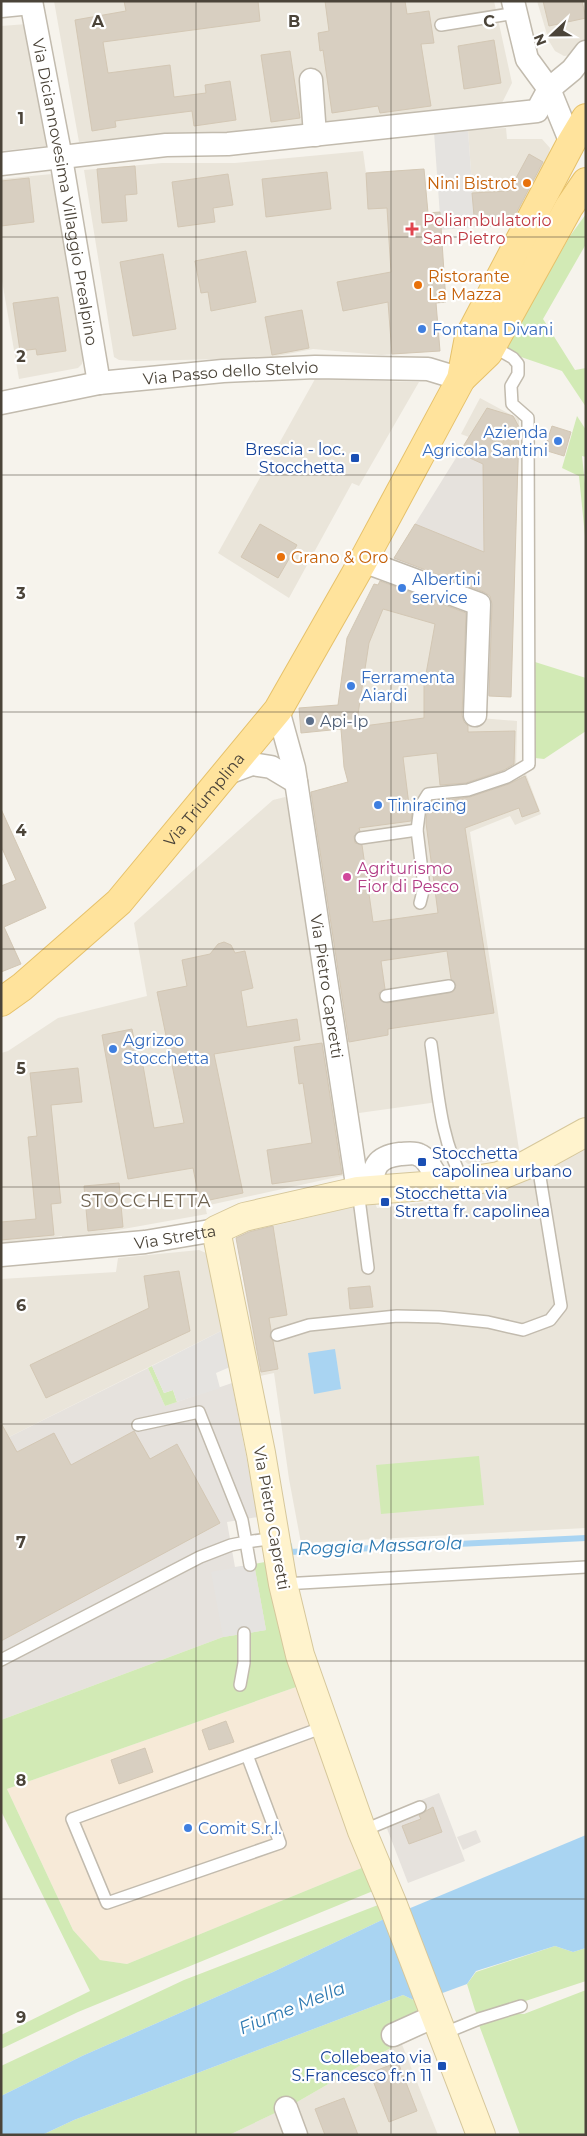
<svg xmlns="http://www.w3.org/2000/svg" width="587" height="2136" font-family="Montserrat,sans-serif">
<style>
.residential{fill:#eae5da}
.commercial{fill:#f7ead8}
.industrial{fill:#e6e2dd}
.green{fill:#d2eab5}
.parking{fill:#e5e3e0}
.water{fill:#a9d4f2}
.lines{fill:none;stroke-linecap:round;stroke-linejoin:round}
.stream{stroke:#a9d4f2;stroke-width:6}
.building{fill:#d8cfc1;stroke:#d3c7b4;fill-rule:evenodd}
.lane-casing{stroke:#c2bbae;stroke-width:14}
.street-casing{stroke:#c2bbae;stroke-width:25}
.secondary-casing{stroke:#d6c79b;stroke-width:30}
.primary-casing{stroke:#e6c16a;stroke-width:30}
.lane{stroke:#fff;stroke-width:11}
.street{stroke:#fff;stroke-width:22}
.secondary{stroke:#fff3cd;stroke-width:28}
.primary{stroke:#ffe39c;stroke-width:28}
.grid{fill:none;stroke:#4b4439;stroke-width:1;stroke-opacity:0.55}
.food-dot{fill:#e8710a;stroke:#fff;stroke-width:2}
.health-dot{fill:#e0444e;stroke:#fff;stroke-width:2}
.shop-dot{fill:#3f7fe0;stroke:#fff;stroke-width:2}
.transit-dot{fill:#1a4fb4;stroke:#fff;stroke-width:2}
.service-dot{fill:#5c6f8a;stroke:#fff;stroke-width:2}
.hotel-dot{fill:#d1479c;stroke:#fff;stroke-width:2}
.labels{text-anchor:middle;stroke-width:4.5;stroke-linejoin:round;paint-order:stroke}
.food-label{font-size:16px;fill:#c56008;stroke:#fff;text-anchor:start}
.street-label{font-size:16px;fill:#4b4439;stroke:#fff}
.health-label{font-size:16px;fill:#be3a42;stroke:#fff;text-anchor:start}
.shop-label{font-size:16px;fill:#366cbe;stroke:#fff;text-anchor:start}
.transit-label{font-size:16px;fill:#164399;stroke:#fff;text-anchor:end}
.service-label{font-size:16px;fill:#4e5e75;stroke:#fff;text-anchor:start}
.hotel-label{font-size:16px;fill:#b23c85;stroke:#fff;text-anchor:start}
.neighbourhood-label{font-size:18px;letter-spacing:1px;fill:#6e6250;stroke:#fff}
.water-label{font-size:18px;font-style:italic;fill:#2e7ab2;stroke:#fff}
.grid-label{font-size:16px;text-anchor:middle;font-weight:bold;fill:#4b4439;stroke:#fff;stroke-width:4.5;stroke-linejoin:round;paint-order:stroke}
</style>
<rect width="100%" height="100%" fill="#f6f3ec"/>
<!-- residential -->
<g class="residential">
<path d="M54,1H494L512,83L502,103L238,135L139,137L79,142Z"/>
<path d="M537,1H586V45L573,55L564,56L555,51L549,41Z"/>
<path d="M27,24L46,146L1,151V26Z"/>
<path d="M506,128L507,139H542L550,148L549,155L515,225L475,227L468,130Z"/>
<path d="M363,151L366,173L424,169L428,213L440,212L446,302L436,303L440,351L381,355L313,349L267,358L136,361L119,360L114,357L84,170L162,163H235Z"/>
<path d="M52,174L83,358L82,364L78,368L19,379L1,275V179Z"/>
<path d="M315,379L419,382L359,486L352,483L289,598L218,553Z"/>
<path d="M480,398L519,419V457L461,434Z"/>
<path d="M395,579L422,588L419,598L472,613L468,717L517,721L516,772L526,774L541,814L515,825L510,816L470,832L520,1156L468,1164L458,1155L451,1143L445,1101L359,1113L310,792L348,782L343,753L338,704Z"/>
<path d="M285,797L290,801L346,1175L205,1206L207,1214L62,1240V1236L1,1244V1053L8,1051L58,1018L147,996L134,923L273,800Z"/>
<path d="M586,1144V1528L301,1543L289,1479L274,1373L260,1376L259,1372L235,1232L273,1226L360,1205L375,1203L377,1208L444,1200L501,1186Z"/>
<path d="M199,1250L206,1253L212,1259L225,1329L1,1441V1279L116,1272L118,1258Z"/>
<path d="M401,2042L438,2135H303L292,2105Z"/>
<path d="M281,2110L290,2135H229Z"/>
</g>
<!-- commercial -->
<path class="commercial" d="M299,1686L364,1867L127,1964L100,1960L73,1930L7,1789Z"/>
<!-- industrial -->
<g class="industrial">
<path d="M469,437L519,457L513,591L511,697L483,695L484,598L392,561Z"/>
<path d="M148,1368L165,1406L232,1383L258,1517L227,1522L235,1567L254,1564L266,1630L223,1637L1,1720V1441Z"/>
<path d="M439,1793L465,1861L408,1883L386,1826L403,1820L399,1809Z"/>
<path d="M476,1830L481,1842L463,1850L457,1837Z"/>
</g>
<!-- green -->
<g class="green">
<path d="M586,214V244L543,319L575,370L586,368V407L562,371L521,357L506,347L570,236Z"/>
<path d="M577,416L586,430V457L582,456L586,493V546L579,476L562,468Z"/>
<path d="M535,662L586,678V731L544,759L535,758Z"/>
<path d="M152,1366L164,1393L173,1390L177,1402L165,1406L148,1368Z"/>
<path d="M479,1456L484,1505L381,1514L376,1465Z"/>
<path d="M265,1562L279,1627L299,1686L7,1789L73,1930L100,1960L127,1964L364,1867L373,1891L78,2012L1,2049V2035L90,1991L1,1811V1720L223,1637L266,1630L254,1564Z"/>
<path d="M378,1905L384,1919L273,1972L82,2056L1,2096V2066L184,1980Z"/>
<path d="M555,1946L573,1952L586,1948V1981L492,2012L477,2014L475,2010L467,1984L476,1972Z"/>
<path d="M586,1990V2135H520L479,2025L511,2013L524,2014Z"/>
<path d="M403,1995L418,2002L416,2016L401,2042L292,2105L229,2135H42L74,2120Z"/>
</g>
<!-- parking -->
<g class="parking">
<path d="M468,130L475,227L441,230L434,132Z"/>
<path d="M225,1329L230,1367L216,1373L220,1388L177,1402L173,1390L164,1393L152,1366Z"/>
<path d="M254,1564L266,1630L223,1637L211,1572Z"/>
</g>
<!-- water -->
<g class="water">
<path d="M335,1349L341,1389L314,1394L308,1353Z"/>
<path d="M586,1835V1948L573,1952L555,1946L476,1971L467,1984L418,2002L403,1995L74,2120L42,2135H1V2096L82,2056L273,1972L384,1919Z"/>
</g>
<g class="lines">
<!-- stream -->
<path class="stream" d="M289,1545L290,1552L586,1538"/>
</g>
<!-- building -->
<g class="building">
<path d="M124,1H258L260,21L103,42L108,73L170,65L174,97L206,93L205,85L230,81L236,120L194,126L192,111L115,121L116,127L92,131L75,20L126,11Z"/>
<path d="M325,1H405L407,14L429,11L434,43L421,44L431,106L380,113L378,106L332,113L323,50L320,51L318,33L329,31Z"/>
<path d="M543,1H582L586,18L549,26Z"/>
<path d="M494,40L501,83L464,89L458,46Z"/>
<path d="M290,51L300,118L271,122L261,55Z"/>
<path d="M529,154L543,162L510,225L475,227L472,193L509,191Z"/>
<path d="M135,166L137,194L125,195L127,221L102,223L97,169Z"/>
<path d="M424,169L428,213L440,212L446,302L436,303L440,351L392,354L388,302L343,311L337,282L391,272L387,208L368,209L366,173Z"/>
<path d="M327,172L331,209L266,217L262,179Z"/>
<path d="M228,174L233,205L213,208L215,222L178,227L172,182Z"/>
<path d="M29,178L34,222L1,226V181Z"/>
<path d="M246,251L256,302L211,311L208,292L201,293L195,261Z"/>
<path d="M163,254L176,329L133,336L120,262Z"/>
<path d="M58,297L66,351L37,355L36,349L20,351L13,303Z"/>
<path d="M302,310L309,348L272,355L265,317Z"/>
<path d="M487,408L513,416L519,427L511,697L489,696L492,604L490,596L484,592L394,558L415,524L484,552L483,464L459,453Z"/>
<path d="M552,426L571,432L564,456L544,450Z"/>
<path d="M260,524L297,545L278,578L241,557Z"/>
<path d="M380,581L466,613L462,715L464,722L468,726V732L515,731L514,764L504,770L466,783L440,785L437,753L403,757L409,805L413,804L411,821L359,828L360,831L354,836L355,843L362,845L373,922L438,913L426,823L427,810L432,802L470,797L509,784L525,776L539,811L522,817L519,808L465,828L494,1013L388,1029V1035L349,1042L311,792L348,782L344,767L341,729L301,733L299,708L338,705L347,638L374,584L378,585ZM383,609L435,624L424,685V718L356,727L369,643ZM447,951L451,979L456,985L453,992L387,1003L380,1000L379,993L385,989L381,961Z"/>
<path d="M1,809L46,908L4,927L21,964L1,972V886L16,880L1,846Z"/>
<path d="M224,942L231,945L235,953L245,951L253,988L241,991L247,1027L297,1019L300,1040L214,1054L243,1193L200,1202L193,1168L128,1179L102,1035L132,1029L137,1055L141,1054L154,1128L184,1123L157,992L187,986L182,960L210,954L218,944Z"/>
<path d="M322,1043L342,1174L272,1184L267,1150L312,1143L303,1083L299,1084L294,1047Z"/>
<path d="M78,1068L82,1102L51,1105L61,1203L51,1204L54,1235L1,1240V1222L36,1219L28,1137L37,1136L30,1073Z"/>
<path d="M119,1183L123,1227L88,1231L84,1186Z"/>
<path d="M273,1226L287,1315L269,1318L271,1330L270,1337L273,1341L278,1369L261,1372L236,1238L249,1232Z"/>
<path d="M179,1271L190,1331L46,1398L30,1365L149,1308L144,1276Z"/>
<path d="M370,1286L373,1307L350,1309L348,1288Z"/>
<path d="M1,1423L17,1452L54,1433L71,1465L134,1431L150,1459L177,1444L220,1523L1,1641Z"/>
<path d="M226,1721L234,1742L209,1750L202,1730Z"/>
<path d="M145,1748L153,1772L119,1784L111,1760Z"/>
<path d="M433,1807L442,1832L409,1844L402,1826L421,1819L419,1815Z"/>
<path d="M398,2062L417,2111L389,2122L370,2073Z"/>
<path d="M344,2098L358,2135H325L315,2109Z"/>
</g>
<g class="lines">
<defs>
<g id="lane">
<path d="M441,25L516,13"/>
<path d="M361,838L417,830"/>
<path d="M420,903L424,887L417,830L420,807L428,794L468,790L507,777L529,764L528,418L512,404L511,386L518,374V364L513,358L492,346"/>
<path d="M386,996L449,986"/>
<path d="M431,1044C438,1091 440,1140 464,1182"/>
<path d="M358,1191L368,1268"/>
<path d="M277,1335L309,1325L397,1316L439,1317L488,1322L523,1330L550,1320L561,1306L537,1159"/>
<path d="M250,1565L246,1542L276,1538"/>
<path d="M283,1584L586,1567"/>
<path d="M1,1660L200,1557L231,1545L246,1542L242,1520L199,1412L138,1425"/>
<path d="M240,1685L244,1663V1633"/>
<path d="M247,1755L280,1843L107,1903L72,1819L324,1727"/>
<path d="M362,1831L420,1807"/>
<path d="M442,2034L479,2019L521,2006"/>
</g>
<g id="street">
<path id="s1" d="M31,1L61,158L99,383"/>
<path d="M513,1L527,59L549,89L571,143"/>
<path d="M1,6L31,3"/>
<path d="M311,80L315,135"/>
<path d="M1,164L166,145L228,144L537,111L549,89L572,70L586,52"/>
<path id="s2" d="M1,403L99,383L223,371L315,367L428,369L461,379"/>
<path d="M363,561L479,604L475,715"/>
<path id="s3" d="M278,710L294,768L358,1191"/>
<path d="M225,774L252,764L271,767L296,782"/>
<path d="M374,1190C371,1167 377,1157 400,1154C405,1154 414,1152 419,1155C429,1159 430,1169 437,1176C441,1179 446,1182 451,1184"/>
<path id="s4" d="M1,1255L145,1242L216,1230"/>
<path d="M393,2035L435,2016"/>
<path d="M286,2108L296,2135"/>
</g>
<path id="secondary" d="M481,2135L393,1905L362,1831L300,1655L283,1584L261,1453L216,1230L244,1217L358,1191L451,1184L499,1176L526,1165L586,1132"/>
<g id="primary">
<path d="M461,379L488,353L569,207L586,182"/>
<path id="s5" d="M1,1002L22,987L119,902L278,710L363,561L461,379L469,337L571,143L586,118"/>
</g>
</defs>
<!-- lane casing -->
<use href="#lane" class="lane-casing"/>
<!-- street casing -->
<use href="#street" class="street-casing"/>
<!-- secondary casing -->
<use href="#secondary" class="secondary-casing"/>
<!-- primary casing -->
<use href="#primary" class="primary-casing"/>
<!-- lane -->
<use href="#lane" class="lane"/>
<!-- street -->
<use href="#street" class="street"/>
<!-- secondary -->
<use href="#secondary" class="secondary"/>
<!-- primary -->
<use href="#primary" class="primary"/>
</g>
<!-- grid -->
<path class="grid" d="M196,1V2135M391,1V2135M1,237H586M1,475H586M1,712H586M1,949H586M1,1187H586M1,1424H586M1,1661H586M1,1899H586"/>
<!-- markers -->
<g class="food-dot">
<circle cx="527" cy="183" r="5"/>
<circle cx="418" cy="285" r="5"/>
<circle cx="281" cy="557" r="5"/>
</g>
<path class="health-dot" d="M409.5 221.5h5v5h5v5h-5v5h-5v-5h-5v-5h5z"/>
<g class="shop-dot">
<circle cx="422" cy="329" r="5"/>
<circle cx="558" cy="441" r="5"/>
<circle cx="402" cy="588" r="5"/>
<circle cx="351" cy="686" r="5"/>
<circle cx="378" cy="805" r="5"/>
<circle cx="113" cy="1049" r="5"/>
<circle cx="188" cy="1828" r="5"/>
</g>
<g class="transit-dot">
<rect x="350" y="453" width="10" height="10" rx="2.5"/>
<rect x="417" y="1157" width="10" height="10" rx="2.5"/>
<rect x="380" y="1197" width="10" height="10" rx="2.5"/>
<rect x="437" y="2061" width="10" height="10" rx="2.5"/>
</g>
<circle class="service-dot" cx="310" cy="721" r="5"/>
<circle class="hotel-dot" cx="347" cy="877" r="5"/>
<g class="labels">
<!-- food labels -->
<g class="food-label">
<text x="517" y="189" text-anchor="end">Nini Bistrot</text>
<text x="428" y="282">Ristorante<tspan x="428" dy="18">La Mazza</tspan></text>
<text x="291" y="563">Grano &amp; Oro</text>
</g>
<!-- street labels -->
<g class="street-label">
<text dy="6" stroke="none"><textPath href="#s1" startOffset="194">Via Diciannovesima Villaggio Prealpino</textPath></text>
<text dy="6" stroke="none"><textPath href="#s2" startOffset="232">Via Passo dello Stelvio</textPath></text>
<text dy="6" stroke="none"><textPath href="#s5" startOffset="288">Via Triumplina</textPath></text>
<text dy="6" stroke="none"><textPath href="#s3" startOffset="281">Via Pietro Capretti</textPath></text>
<text dy="6" stroke="none"><textPath href="#s4" startOffset="175">Via Stretta</textPath></text>
<text transform="translate(272 1518) rotate(80)" y="6">Via Pietro Capretti</text>
</g>
<!-- health labels -->
<g class="health-label">
<text x="423" y="226">Poliambulatorio<tspan x="423" dy="18">San Pietro</tspan></text>
</g>
<!-- shop labels -->
<g class="shop-label">
<text x="432" y="335">Fontana Divani</text>
<text x="548" y="438" text-anchor="end">Azienda<tspan x="548" dy="18">Agricola Santini</tspan></text>
<text x="412" y="585">Albertini<tspan x="412" dy="18">service</tspan></text>
<text x="361" y="683">Ferramenta<tspan x="361" dy="18">Aiardi</tspan></text>
<text x="388" y="811">Tiniracing</text>
<text x="123" y="1046">Agrizoo<tspan x="123" dy="18">Stocchetta</tspan></text>
<text x="198" y="1834">Comit S.r.l.</text>
</g>
<!-- transit labels -->
<g class="transit-label">
<text x="345" y="455">Brescia - loc.<tspan x="345" dy="18">Stocchetta</tspan></text>
<text x="432" y="1159" text-anchor="start">Stocchetta<tspan x="432" dy="18">capolinea urbano</tspan></text>
<text x="395" y="1199" text-anchor="start">Stocchetta via<tspan x="395" dy="18">Stretta fr. capolinea</tspan></text>
<text x="432" y="2063">Collebeato via<tspan x="432" dy="18">S.Francesco fr.n 11</tspan></text>
</g>
<!-- service labels -->
<g class="service-label">
<text x="320" y="727">Api-Ip</text>
</g>
<!-- hotel labels -->
<g class="hotel-label">
<text x="357" y="874">Agriturismo<tspan x="357" dy="18">Fior di Pesco</tspan></text>
</g>
<!-- neighbourhood labels -->
<g class="neighbourhood-label">
<text x="146" y="1207">STOCCHETTA</text>
</g>
<!-- water labels -->
<g class="water-label">
<text transform="translate(380 1546) rotate(-2)" y="6">Roggia Massarola</text>
<text transform="translate(292 2008) rotate(-22)" y="6">Fiume Mella</text>
</g>
</g>
<g class="grid-label">
<text x="98" y="27">A</text>
<text x="294" y="27">B</text>
<text x="489" y="27">C</text>
<text x="21" y="124">1</text>
<text x="21" y="362">2</text>
<text x="21" y="599">3</text>
<text x="21" y="836">4</text>
<text x="21" y="1074">5</text>
<text x="21" y="1311">6</text>
<text x="21" y="1548">7</text>
<text x="21" y="1786">8</text>
<text x="21" y="2023">9</text>
</g>
<!-- border -->
<rect width="587" height="2136" fill="none" stroke="#4b4439" stroke-width="5"/>
<!-- north arrow -->
<g transform="translate(552 35) rotate(248)" stroke="#ffffff" stroke-width="4" paint-order="stroke">
<path d="M0-4L9 19L0 12L-9 19Z" fill="#4b4439"/>
<text y="-8" font-size="14" font-weight="bold" text-anchor="middle" fill="#4b4439">N</text>
</g>
</svg>
